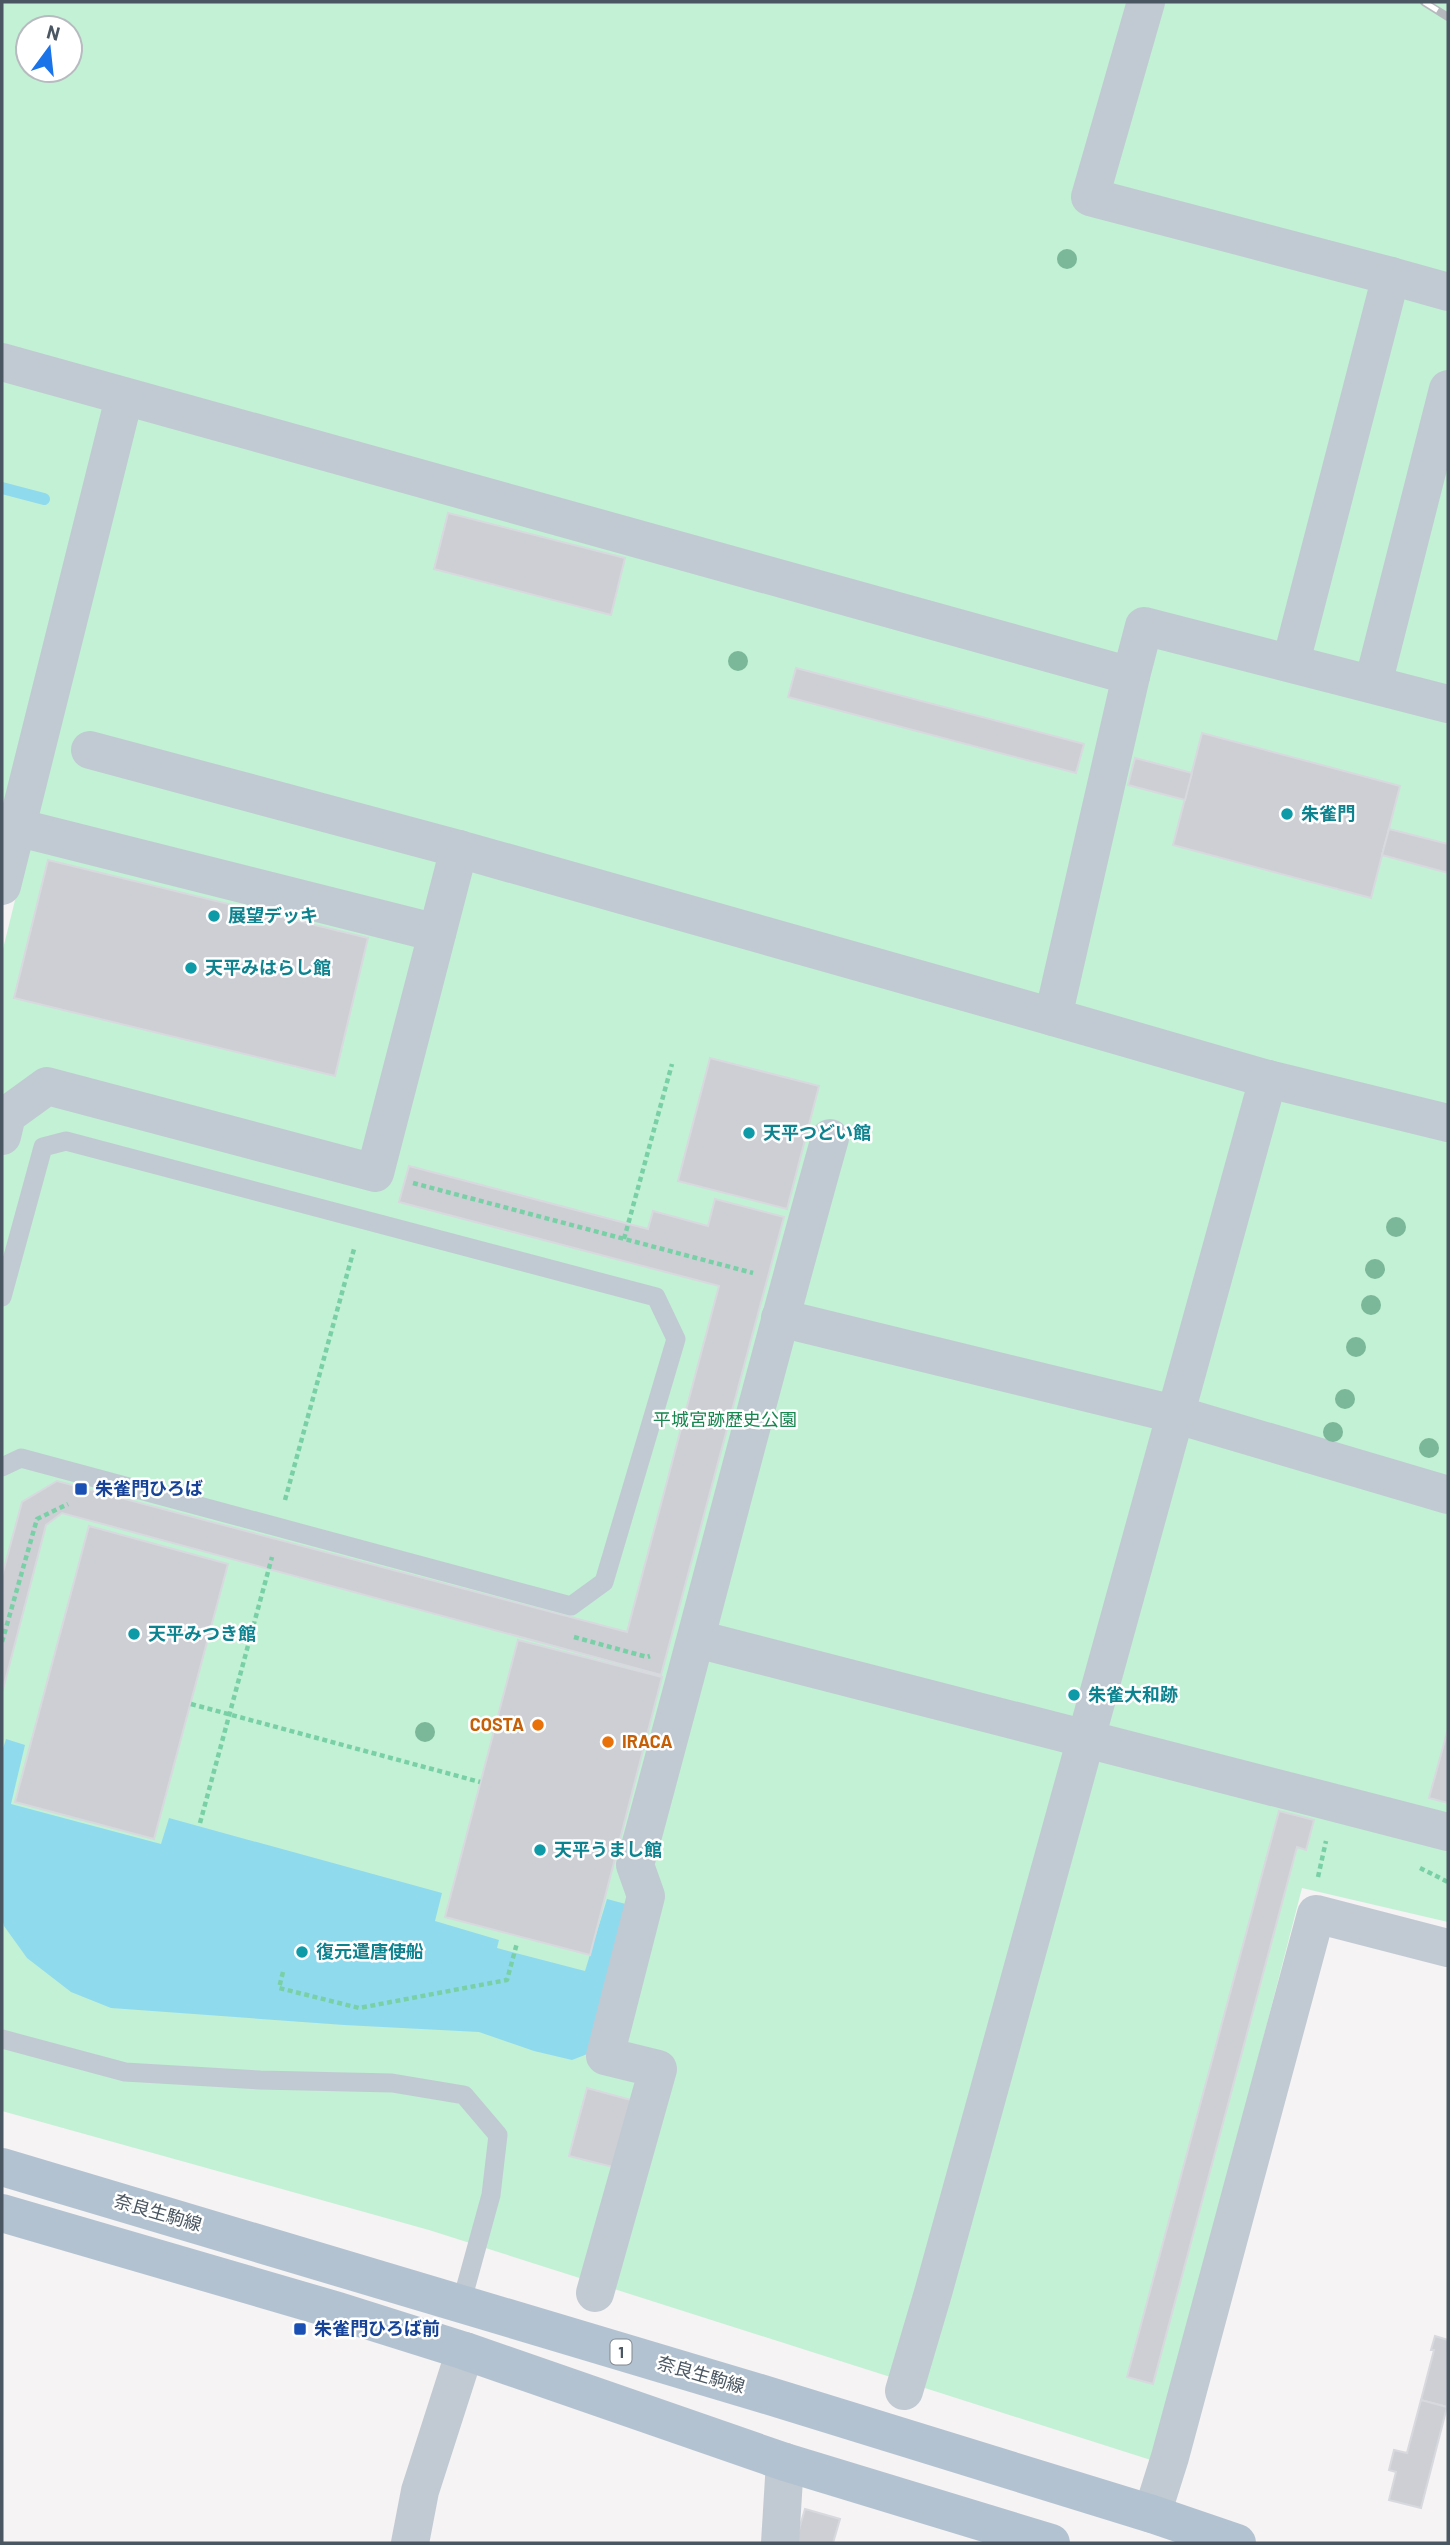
<svg xmlns="http://www.w3.org/2000/svg" width="1450" height="2545" font-family="Barlow,'Noto Sans JP',sans-serif">
<style>
.green{fill:#c3f1d5;fill-rule:evenodd}
.water{fill:#90daee}
.lines{fill:none;stroke-linecap:round;stroke-linejoin:round}
.stream{stroke:#90daee;stroke-width:12}
.building{fill:#cdcfd5;stroke:#d7d9de;stroke-width:2}
.path{stroke:#7ad0a6;stroke-width:4.5;stroke-dasharray:5 3.5;stroke-linecap:butt}
.lane{stroke:#c1cad2;stroke-width:19}
.street{stroke:#c1cad2;stroke-width:38}
.primary{stroke:#b3c2d1;stroke-width:38}
.rail-casing{stroke:#b5b8bd;stroke-width:8}
.rail{stroke:#fff;stroke-width:5;stroke-dasharray:16;stroke-linecap:butt}
.tree{fill:#7bb799}
.culture-dot{fill:#0f9aa8;stroke:#fff;stroke-width:2.5}
.transit-dot{fill:#1a4fb4;stroke:#fff;stroke-width:2.5}
.food-dot{fill:#e8710a;stroke:#fff;stroke-width:2.5}
.labels{text-anchor:middle;stroke-width:5;stroke-linejoin:round;paint-order:stroke}
.shield{fill:#fff;stroke:#808990;stroke-width:2}
.shield-label{font-size:16px;font-weight:bold;fill:#4a5661}
.culture-label{font-size:18px;font-weight:bold;fill:#0d838f;stroke:#fff;text-anchor:start}
.park-label{font-size:18px;fill:#17864f;stroke:#fff}
.transit-label{font-size:18px;font-weight:bold;fill:#164399;stroke:#fff;text-anchor:start}
.food-label{font-size:18px;font-weight:bold;fill:#c56008;stroke:#fff;text-anchor:end}
.street-label{font-size:18px;fill:#4a5661;stroke:#fff}
</style>
<rect width="100%" height="100%" fill="#f5f3f3"/>
<!-- green -->
<path class="green" d="M2,2H1448V1922L1302,1888L1154,2461L429,2230L2,2111V953L20,880L2,874ZM28,28H70V70H28Z"/>
<!-- water -->
<path class="water" d="M6,1739L25,1745L11,1804L161,1844L169,1818L442,1893L435,1921L499,1940L497,1948L585,1971L607,1899L637,1907L590,2053L572,2060L534,2051L479,2032L344,2025L111,2008L71,1992L27,1958L4,1926L2,1918V1752Z"/>
<g class="lines">
<!-- stream -->
<path class="stream" d="M2,488L44,499"/>
</g>
<!-- building -->
<g class="building">
<path d="M448,513L625,558L611,615L434,569Z"/>
<path d="M796,668L1084,744L1076,773L788,697Z"/>
<path d="M1202,733L1400,786L1371,898L1173,845Z"/>
<path d="M1135,758L1192,773L1185,800L1128,785Z"/>
<path d="M1389,829L1448,844V873L1382,855Z"/>
<path d="M48,860L368,938L335,1076L14,998Z"/>
<path d="M710,1058L819,1086L787,1209L678,1181Z"/>
<path d="M409,1166L648,1229L653,1211L708,1226L715,1199L784,1217L661,1675L62,1513L46,1525L2,1693V1576L22,1502L57,1481L627,1632L719,1286L399,1202Z"/>
<path d="M89,1526L228,1564L154,1839L15,1802Z"/>
<path d="M518,1640L662,1677L590,1955L445,1917Z"/>
<path d="M1448,1729V1803L1429,1798Z"/>
<path d="M1279,1811L1314,1820L1306,1850L1297,1847L1153,2384L1127,2377Z"/>
<path d="M587,2088L631,2100L613,2167L569,2156Z"/>
<path d="M1435,2336L1448,2340L1447,2407L1421,2400L1434,2350H1431Z"/>
<path d="M1421,2400L1447,2407L1421,2508L1389,2500L1396,2472L1389,2470L1394,2450L1407,2453Z"/>
<path d="M805,2509L840,2519L833,2543H795Z"/>
</g>
<g class="lines">
<!-- path -->
<g class="path">
<path d="M413,1183L753,1273"/>
<path d="M624,1239L672,1064"/>
<path d="M285,1500L354,1249"/>
<path d="M574,1637L647,1657L650,1656"/>
<path d="M2,1642L37,1519L68,1504"/>
<path d="M191,1704L480,1782"/>
<path d="M200,1823L272,1557"/>
<path d="M1420,1868L1448,1882"/>
<path d="M1318,1877L1326,1841"/>
<path d="M283,1972L279,1988L359,2008L507,1980L517,1943"/>
</g>
<!-- lane -->
<g class="lane">
<path d="M2,1297L43,1147L66,1141L656,1297L676,1339L604,1582L571,1606L21,1458L2,1467"/>
<path d="M2,2039L125,2072L260,2080L392,2083L464,2095L498,2135L491,2195L461,2304"/>
</g>
<!-- street -->
<g class="street">
<path d="M1146,2L1090,197L1391,276L1291,662"/>
<path d="M1391,276L1448,292"/>
<path d="M2,362L1131,676L1144,626L1448,704"/>
<path d="M1373,684L1448,389"/>
<path d="M90,750L459,849L1053,1017"/>
<path d="M16,827L437,933"/>
<path d="M2,886L124,398"/>
<path d="M1268,1079L1448,1123"/>
<path d="M2,1136L7,1115L47,1086L375,1173L459,849"/>
<path d="M780,1318L1174,1414L1448,1495"/>
<path d="M697,1639L1448,1832"/>
<path d="M595,2293L658,2069L605,2056L646,1896L635,1865C701,1623 762,1380 830,1138"/>
<path d="M904,2391L933,2293L1268,1079L1053,1017L1131,676"/>
<path d="M1152,2514L1170,2457L1316,1914L1448,1948"/>
<path d="M410,2543L420,2491L465,2351"/>
<path d="M780,2543L785,2462"/>
</g>
<!-- primary -->
<g class="primary">
<path d="M2,2167L763,2394L1152,2514L1237,2543"/>
<path d="M2,2213L338,2311L465,2351L785,2462L1051,2543"/>
</g>
<defs>
<path id="rail" d="M1424,2L1448,17"/>
</defs>
<!-- rail casing -->
<use href="#rail" class="rail-casing"/>
<!-- rail -->
<use href="#rail" class="rail"/>
</g>
<!-- trees -->
<g class="tree">
<circle cx="1067" cy="259" r="10"/>
<circle cx="738" cy="661" r="10"/>
<circle cx="1396" cy="1227" r="10"/>
<circle cx="1375" cy="1269" r="10"/>
<circle cx="1371" cy="1305" r="10"/>
<circle cx="1356" cy="1347" r="10"/>
<circle cx="1345" cy="1399" r="10"/>
<circle cx="1333" cy="1432" r="10"/>
<circle cx="1429" cy="1448" r="10"/>
<circle cx="425" cy="1732" r="10"/>
</g>
<!-- markers -->
<g class="culture-dot">
<circle cx="1287" cy="814" r="7"/>
<circle cx="214" cy="916" r="7"/>
<circle cx="191" cy="968" r="7"/>
<circle cx="749" cy="1133" r="7"/>
<circle cx="134" cy="1634" r="7"/>
<circle cx="1074" cy="1695" r="7"/>
<circle cx="540" cy="1850" r="7"/>
<circle cx="302" cy="1952" r="7"/>
</g>
<g class="transit-dot">
<rect x="74" y="1482" width="14" height="14" rx="3.5"/>
<rect x="293" y="2322" width="14" height="14" rx="3.5"/>
</g>
<g class="food-dot">
<circle cx="538" cy="1725" r="7"/>
<circle cx="608" cy="1742" r="7"/>
</g>
<g class="labels">
<!-- shield labels -->
<rect class="shield" x="610.5" y="2339.5" width="21" height="25" rx="5"/>
<g class="shield-label">
<text x="621" y="2358">1</text>
</g>
<!-- culture labels -->
<g class="culture-label">
<text x="1301" y="820">朱雀門</text>
<text x="228" y="922">展望デッキ</text>
<text x="205" y="974">天平みはらし館</text>
<text x="763" y="1139">天平つどい館</text>
<text x="148" y="1640">天平みつき館</text>
<text x="1088" y="1701">朱雀大和跡</text>
<text x="554" y="1856">天平うまし館</text>
<text x="316" y="1958">復元遣唐使船</text>
</g>
<!-- park labels -->
<g class="park-label">
<text x="725" y="1426">平城宮跡歴史公園</text>
</g>
<!-- transit labels -->
<g class="transit-label">
<text x="95" y="1495">朱雀門ひろば</text>
<text x="314" y="2335">朱雀門ひろば前</text>
</g>
<!-- food labels -->
<g class="food-label">
<text x="524" y="1731">COSTA</text>
<text x="622" y="1748" text-anchor="start">IRACA</text>
</g>
<!-- street labels -->
<g class="street-label">
<text transform="translate(158 2213) rotate(16)" y="6">奈良生駒線</text>
<text transform="translate(701 2375) rotate(16)" y="6">奈良生駒線</text>
</g>
</g>
<!-- border -->
<rect width="1450" height="2545" fill="none" stroke="#4a5661" stroke-width="7"/>
<!-- north arrow -->
<g transform="translate(49 49) rotate(15)"><circle r="33" fill="#ffffff" stroke="#b7bbc0" stroke-width="2"/>
<path d="M0-5L12 26L0 18L-12 26Z" fill="#1a73e8"/>
<text y="-10" font-size="19" font-weight="bold" text-anchor="middle" fill="#4a5661">N</text>
</g>
</svg>
